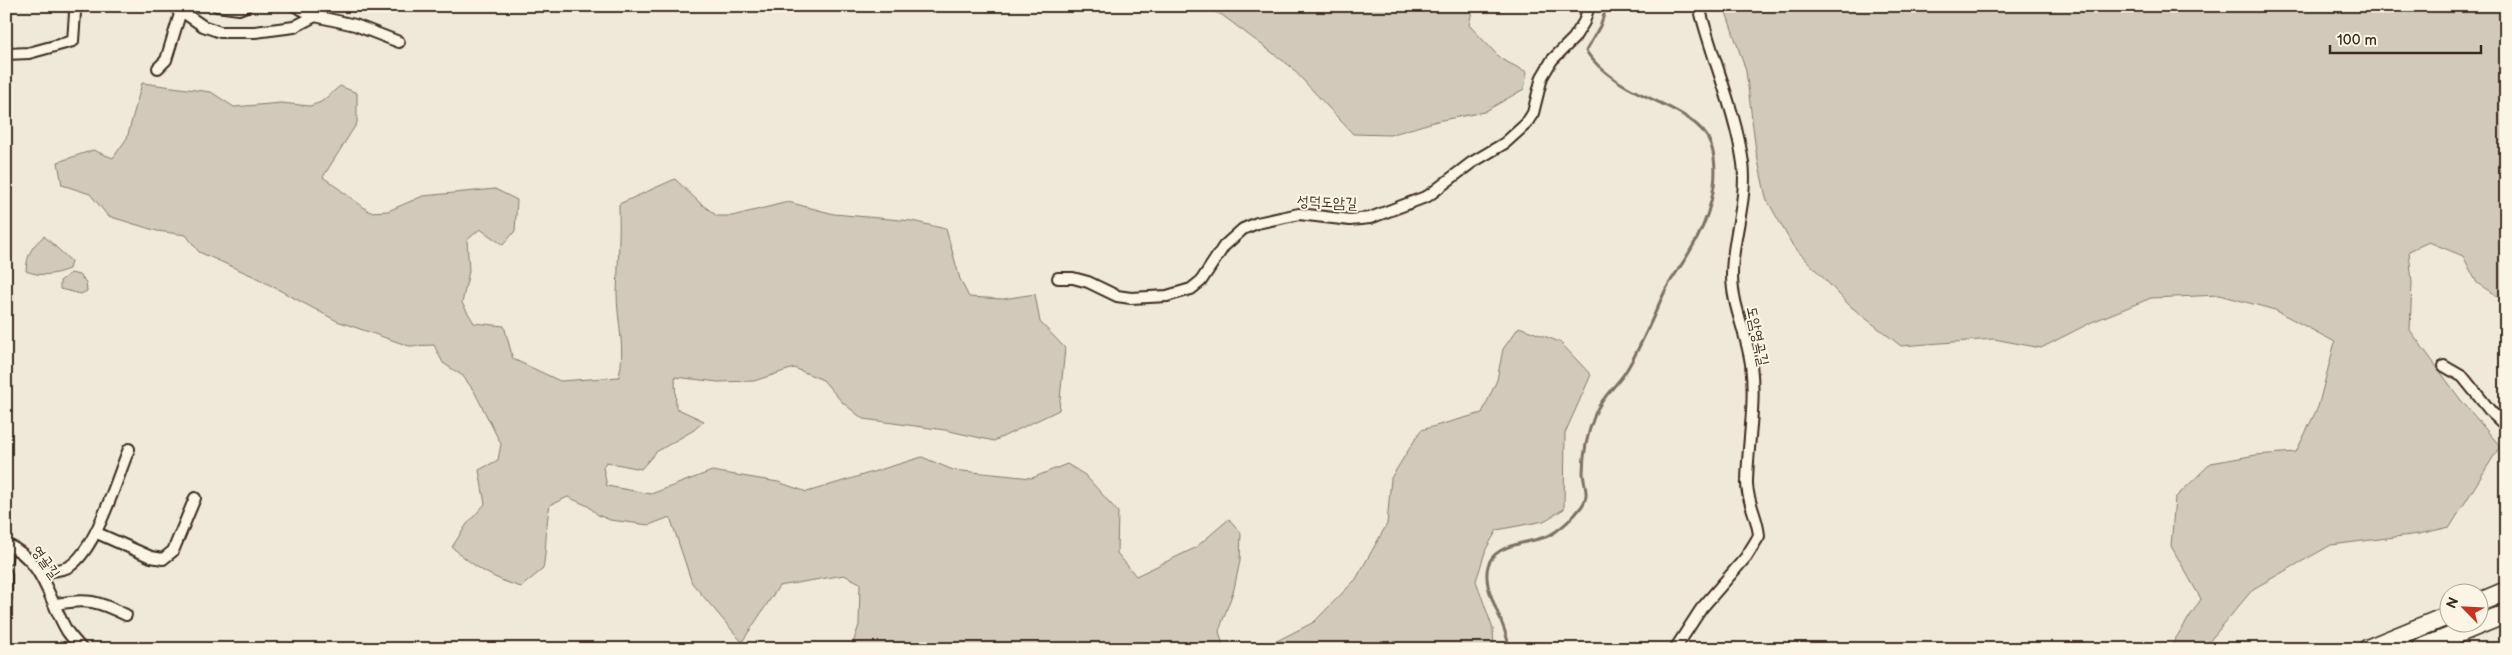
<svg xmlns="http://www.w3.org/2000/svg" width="2512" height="655" font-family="'Balsamiq Sans','Poor Story',sans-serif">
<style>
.green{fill:#d2c9ba;stroke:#867a6c}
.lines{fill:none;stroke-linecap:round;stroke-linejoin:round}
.stream{stroke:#7e7163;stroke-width:3}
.street-casing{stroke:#3b2a1e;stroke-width:14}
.secondary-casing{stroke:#3b2a1e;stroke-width:18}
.highway-casing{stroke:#3b2a1e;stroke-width:21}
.street{stroke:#fcf5e5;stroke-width:10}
.secondary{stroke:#fcf5e5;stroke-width:14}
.highway{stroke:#fcf5e5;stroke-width:18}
.labels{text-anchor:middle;stroke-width:4;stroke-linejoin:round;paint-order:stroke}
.street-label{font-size:15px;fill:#3b2a1e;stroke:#fcf5e5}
</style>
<rect width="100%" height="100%" fill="#f0e9d9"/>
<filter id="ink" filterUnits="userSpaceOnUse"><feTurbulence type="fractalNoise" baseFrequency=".02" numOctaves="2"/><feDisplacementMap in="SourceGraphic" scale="10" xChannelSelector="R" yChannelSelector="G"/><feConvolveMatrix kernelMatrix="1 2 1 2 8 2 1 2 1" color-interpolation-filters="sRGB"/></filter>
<g filter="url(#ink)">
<!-- green -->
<g class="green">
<path d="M1199,6H1473L1469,25L1501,59L1527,72L1524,89L1484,112L1437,121L1390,135L1353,134L1290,66L1222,15Z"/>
<path d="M1724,6H2506V302L2477,283L2463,256L2429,242L2409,251L2412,283L2410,330L2460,399L2500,446L2450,527L2419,534L2331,545L2253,589L2203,649H2174L2172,644L2201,599L2171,546L2175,498L2211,463L2256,455L2296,452L2318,407L2335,342L2275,310L2220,295L2151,298L2092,322L2041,348L1994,339L1901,346L1850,306L1793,246L1766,198L1756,151L1746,71Z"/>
<path d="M142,83L211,92L234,107L281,103L310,106L321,102L340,86L357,93V123L323,177L370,212L388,211L423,196L495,189L517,200L515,231L503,245L480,229L467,240L469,271L462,303L474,323L504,326L513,359L560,381L619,377C626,346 617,323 617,293C618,263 620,234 619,204L675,179L699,202L717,216H732L788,202L834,214L912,221L946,229L960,279L969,297L1003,299L1035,294L1040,322L1065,348L1059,410L994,441L945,430L863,419L842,402L823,380L794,368L754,381L718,382L675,377L676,408L704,421L694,430L656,452L641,469L606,462L603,467L607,486L651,494L712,471L778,482L807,492L922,457L953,470L1032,478L1067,464L1085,475L1118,512L1117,553L1136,576L1195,548L1229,519L1241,533L1240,561L1234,589L1219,631L1223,646L1232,649H851L859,625L860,583L844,575L779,586L742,642L692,583L670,517L649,525L610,520L598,515L588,506L568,497L550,505C545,526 547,548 543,569L521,587C493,579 474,567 452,547L467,524L485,504L479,470L498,460L501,444L474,391L463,376L443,363L434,345L409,346L337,321L253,276L199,252L186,235L157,231L108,216L90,194L62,185L58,162L93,150L113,158L127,138Z"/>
<path d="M44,236L71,261L69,269C53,275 41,277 26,271C27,254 32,246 44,236Z"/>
<path d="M71,273L79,275L86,282L87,291L81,294L60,289V281Z"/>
<path d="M1519,327L1560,342L1591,375L1565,433L1564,509L1544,521L1497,530L1486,549L1476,581L1493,629L1494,649H1252L1267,646L1314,622L1356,579L1387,524L1391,478L1421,430L1482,413L1497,380L1503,349Z"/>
</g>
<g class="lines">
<!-- stream -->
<path class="stream" d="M1509,649C1508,623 1477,586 1490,561C1499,543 1531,543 1548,536C1560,530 1574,517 1582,506C1590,495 1584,486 1583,473C1583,454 1588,432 1595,414C1602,396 1616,387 1626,371C1642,345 1653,316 1666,289C1673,276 1683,264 1690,251C1708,222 1722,179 1711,145C1702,116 1652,101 1629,88C1613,79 1596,66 1586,51L1600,26L1607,6"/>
<defs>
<g id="street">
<path d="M174,6L203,26L220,32H255L294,27L315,16"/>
<path d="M217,6L239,9L246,6"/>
<path d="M295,6L315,16L355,25L399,42"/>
<path d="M6,54L29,53L73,41L75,13L73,6"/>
<path d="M158,68L166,60L180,14L176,7"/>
<path d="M1058,278H1073L1088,282L1117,296L1131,298L1167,296L1191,289L1201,281L1224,246L1243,229L1257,223L1299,214L1350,220L1370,218L1428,196L1471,163L1505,143L1526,124L1533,113L1542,77L1552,60L1574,38L1584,22L1589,6"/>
<path d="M2444,366L2463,377L2492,413L2506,426"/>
<path d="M97,533L151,557L163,559L173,551L195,498"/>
<path d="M6,544C44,560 48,599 67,631C71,637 77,643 82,649"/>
<path d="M6,560L7,544"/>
<path d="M39,573C48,571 62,571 70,566C97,548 116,480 129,449"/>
<path d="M6,574V598"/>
<path d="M56,604C87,598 98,601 126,615"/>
<path d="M1675,649L1701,609L1746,557L1759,536C1758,517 1746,500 1747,481C1748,441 1756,404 1751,364C1747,334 1732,306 1732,275C1732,238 1748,200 1743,163C1735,109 1712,59 1699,6"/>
</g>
<path id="secondary" d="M6,647L7,649"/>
<g id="highway">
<path d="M2480,602L2506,591"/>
<path d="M2367,649L2450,615"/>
<path d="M2420,649L2506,614"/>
</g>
</defs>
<!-- street casing -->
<use href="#street" class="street-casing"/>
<!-- secondary casing -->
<use href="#secondary" class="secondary-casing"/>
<!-- highway casing -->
<use href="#highway" class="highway-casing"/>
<!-- street -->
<use href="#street" class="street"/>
<!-- secondary -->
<use href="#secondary" class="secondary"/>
<!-- highway -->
<use href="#highway" class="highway"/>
</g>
</g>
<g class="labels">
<!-- street labels -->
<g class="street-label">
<text transform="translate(1327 202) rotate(2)" y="5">성덕도암길</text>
<text transform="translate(1758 336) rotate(78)" y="5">도암영곡길</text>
<text transform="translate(46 562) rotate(54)" y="5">영골길</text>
</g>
</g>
<!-- margin -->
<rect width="2512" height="655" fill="none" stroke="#fcf5e5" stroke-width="25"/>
<rect x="12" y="12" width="2487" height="630" fill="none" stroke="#3b2a1e" stroke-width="2" filter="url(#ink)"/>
<!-- north arrow -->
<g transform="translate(2464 608) rotate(294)"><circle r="24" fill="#fcf5e5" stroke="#afa495"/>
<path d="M0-4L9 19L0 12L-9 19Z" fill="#c8321e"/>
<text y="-8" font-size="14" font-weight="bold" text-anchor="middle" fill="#3b2a1e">N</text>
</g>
<!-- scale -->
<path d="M2330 45v8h151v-8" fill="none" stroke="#3b2a1e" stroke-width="2.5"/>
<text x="2337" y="45" font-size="15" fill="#3b2a1e" stroke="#fcf5e5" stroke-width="4" paint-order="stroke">100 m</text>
</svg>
